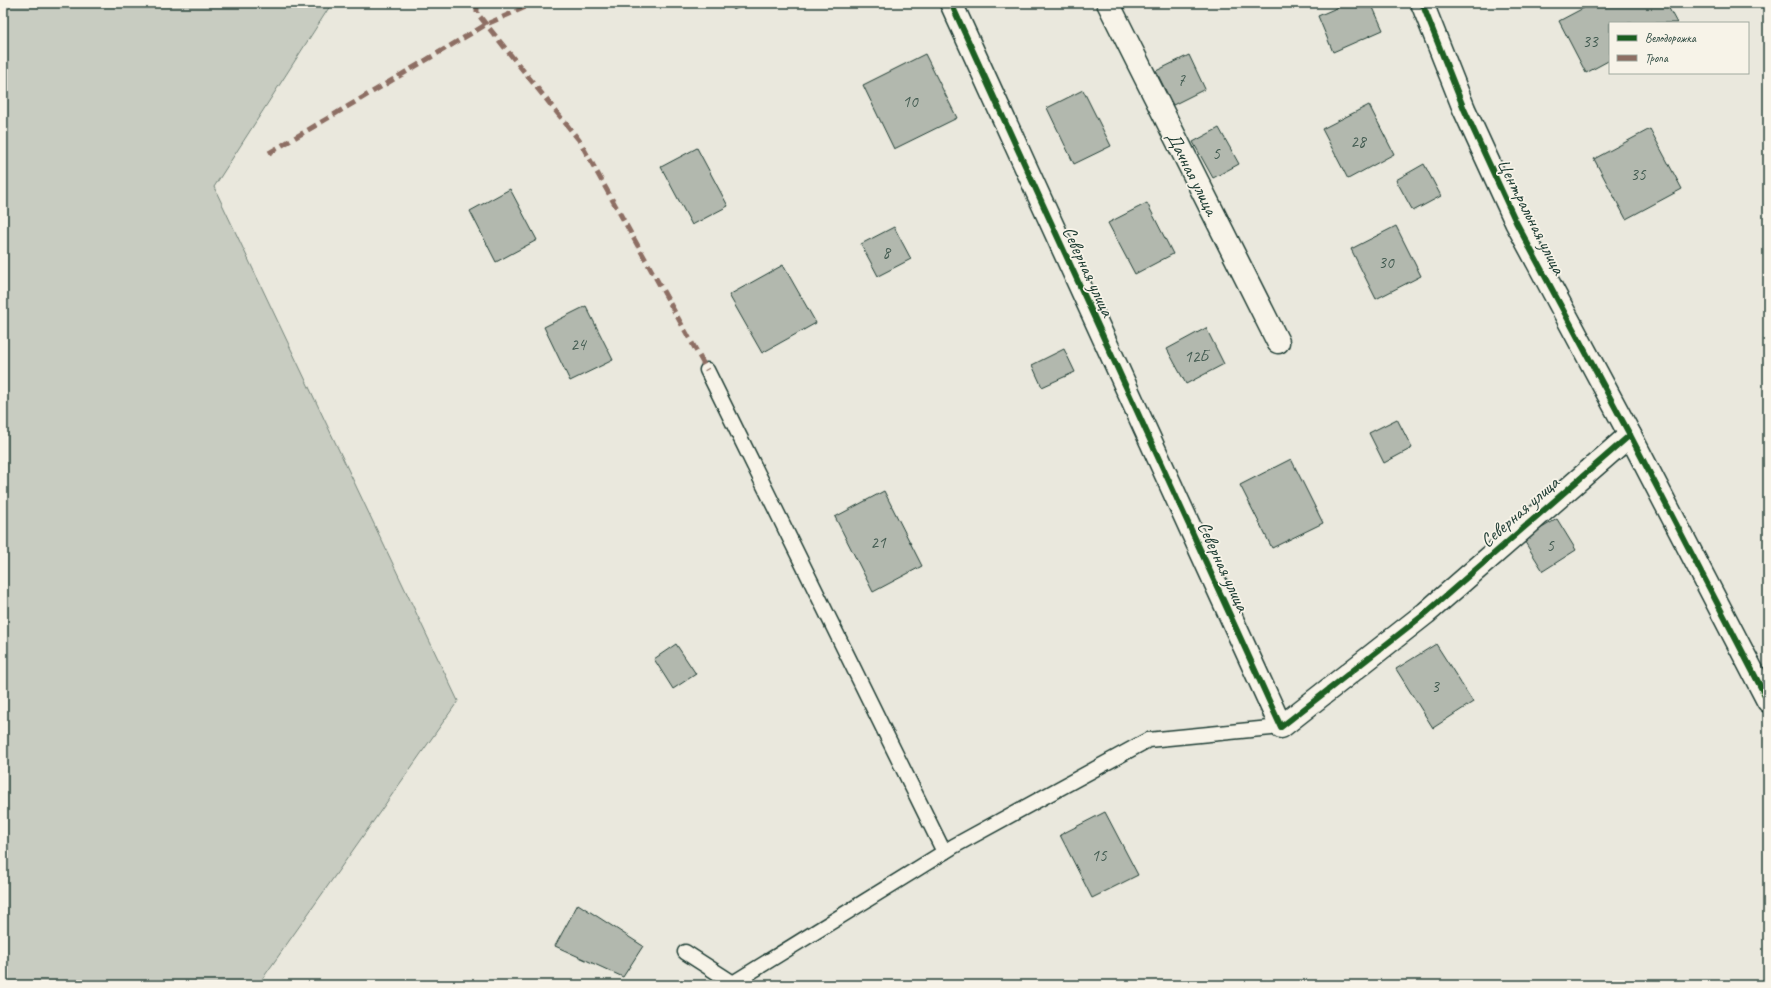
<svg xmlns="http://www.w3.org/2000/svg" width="1771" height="988" font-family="Caveat,sans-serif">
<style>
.green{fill:#c8ccc1;stroke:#74847a}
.building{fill:#b2b8ae;stroke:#1f3d34}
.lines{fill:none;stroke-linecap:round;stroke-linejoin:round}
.service-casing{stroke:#1f3d34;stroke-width:17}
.minor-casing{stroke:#1f3d34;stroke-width:25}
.service{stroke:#f7f3e8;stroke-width:14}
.minor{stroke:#f7f3e8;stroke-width:22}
.quiet{stroke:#8d6e63;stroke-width:5;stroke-dasharray:10 5;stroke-linecap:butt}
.cycleway-casing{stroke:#f7f3e8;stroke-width:8}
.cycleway{stroke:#1b5e20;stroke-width:6}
.labels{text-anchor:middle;stroke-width:3.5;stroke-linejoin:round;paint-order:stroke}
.number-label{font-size:17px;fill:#445c52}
.street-label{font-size:19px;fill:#1f3d34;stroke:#f7f3e8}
</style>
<rect width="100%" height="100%" fill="#eae8dd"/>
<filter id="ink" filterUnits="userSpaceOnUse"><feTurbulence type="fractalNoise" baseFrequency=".025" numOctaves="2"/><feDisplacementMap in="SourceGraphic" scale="8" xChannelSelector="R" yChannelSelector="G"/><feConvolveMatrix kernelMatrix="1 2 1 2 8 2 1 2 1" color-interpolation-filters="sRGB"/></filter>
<g filter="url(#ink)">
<!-- green -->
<path class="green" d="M3,3H332L214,187L458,701L258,985H3Z"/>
<!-- building -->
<g class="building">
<path d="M730,3H750L733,10Z"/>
<path d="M1348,3H1371L1383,30L1333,52L1318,16Z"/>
<path d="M1593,3H1666L1677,23H1610V60L1586,73L1559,21Z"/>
<path d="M925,54L957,118L894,149L863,85Z"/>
<path d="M1189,55L1205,89L1173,105L1156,71Z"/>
<path d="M1083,90L1111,146L1074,164L1047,108Z"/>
<path d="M1369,105L1394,154L1348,179L1322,129Z"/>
<path d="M1219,128L1239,164L1213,178L1193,142Z"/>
<path d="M1650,129L1682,189L1626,219L1594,159Z"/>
<path d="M697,148L728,206L692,225L661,167Z"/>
<path d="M1424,164L1441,196L1413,211L1396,180Z"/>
<path d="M510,189L537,240L496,262L470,211Z"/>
<path d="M1147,203L1173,254L1135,274L1108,223Z"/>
<path d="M1396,226L1421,276L1376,299L1351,249Z"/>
<path d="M894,227L911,259L878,276L861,244Z"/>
<path d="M783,265L816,323L762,353L729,295Z"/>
<path d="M586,306L613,360L570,381L544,327Z"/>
<path d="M1206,328L1224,364L1186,384L1167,349Z"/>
<path d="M1064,349L1075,372L1042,387L1032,365Z"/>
<path d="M1397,419L1412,448L1384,463L1369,433Z"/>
<path d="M1291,459L1323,523L1272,548L1240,485Z"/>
<path d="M884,491L922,566L873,592L835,517Z"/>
<path d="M1557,519L1576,550L1543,571L1523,539Z"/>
<path d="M676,644L696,674L673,689L654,659Z"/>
<path d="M1436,644L1473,702L1433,728L1396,669Z"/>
<path d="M1105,812L1138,875L1092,898L1060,835Z"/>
<path d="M578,904L643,946L623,977L555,946Z"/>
</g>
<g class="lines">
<defs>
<g id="service">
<path d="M707,370L944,852"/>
<path d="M685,952L733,983L954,846L1148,740L1281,727"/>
</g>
<g id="minor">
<path d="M951,3L1281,727L1426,613L1630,435"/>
<path d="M1108,3L1278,342"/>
<path d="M1422,3L1464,109L1516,222L1630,435L1768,701"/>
</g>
</defs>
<!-- service casing -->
<use href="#service" class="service-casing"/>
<!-- minor casing -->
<use href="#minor" class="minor-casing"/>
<!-- service -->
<use href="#service" class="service"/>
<!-- minor -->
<use href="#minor" class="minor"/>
<!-- quiet -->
<g class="quiet">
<path d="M477,3V13L579,140L707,370"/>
<path d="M269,153L487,24L535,3"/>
</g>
<defs>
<g id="cycleway">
<path d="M951,3L1281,727L1426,613L1630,435"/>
<path d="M1422,3L1464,109L1516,222L1630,435L1768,701"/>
</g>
</defs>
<!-- cycleway casing -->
<use href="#cycleway" class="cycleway-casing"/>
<!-- cycleway -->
<use href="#cycleway" class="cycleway"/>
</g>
</g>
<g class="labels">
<!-- number labels -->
<g class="number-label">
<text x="1590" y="47">33</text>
<text x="1181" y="86">7</text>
<text x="910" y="107">10</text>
<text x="1358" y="147">28</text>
<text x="1216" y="159">5</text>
<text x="1638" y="180">35</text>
<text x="886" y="258">8</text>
<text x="1386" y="268">30</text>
<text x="578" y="350">24</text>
<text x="1196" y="362">12Б</text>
<text x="878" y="548">21</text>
<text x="1550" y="551">5</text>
<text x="1435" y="692">3</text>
<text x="1099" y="861">15</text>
</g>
<!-- street labels -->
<g class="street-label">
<text transform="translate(1193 173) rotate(63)" y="7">Дачная улица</text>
<text transform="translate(1532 216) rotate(63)" y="7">Центральная улица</text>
<text transform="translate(1089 271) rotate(65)" y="7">Северная улица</text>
<text transform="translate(1519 511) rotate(-41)" y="7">Северная улица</text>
<text transform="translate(1224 566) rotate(65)" y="7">Северная улица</text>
</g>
</g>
<!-- margin -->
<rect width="1771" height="988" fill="none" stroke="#f7f3e8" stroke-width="16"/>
<rect x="8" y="8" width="1755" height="972" fill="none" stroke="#1f3d34" stroke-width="1.5" filter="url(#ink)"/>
<!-- legend -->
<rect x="1609" y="22" width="140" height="52" fill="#f7f3e8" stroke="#a1aaa0"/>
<rect x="1617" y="35" width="20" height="6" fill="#1b5e20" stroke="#a1aaa0"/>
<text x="1645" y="42" font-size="12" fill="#1f3d34">Велодорожка</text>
<rect x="1617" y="55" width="20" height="6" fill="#8d6e63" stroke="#a1aaa0"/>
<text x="1645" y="62" font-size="12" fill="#1f3d34">Тропа</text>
</svg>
